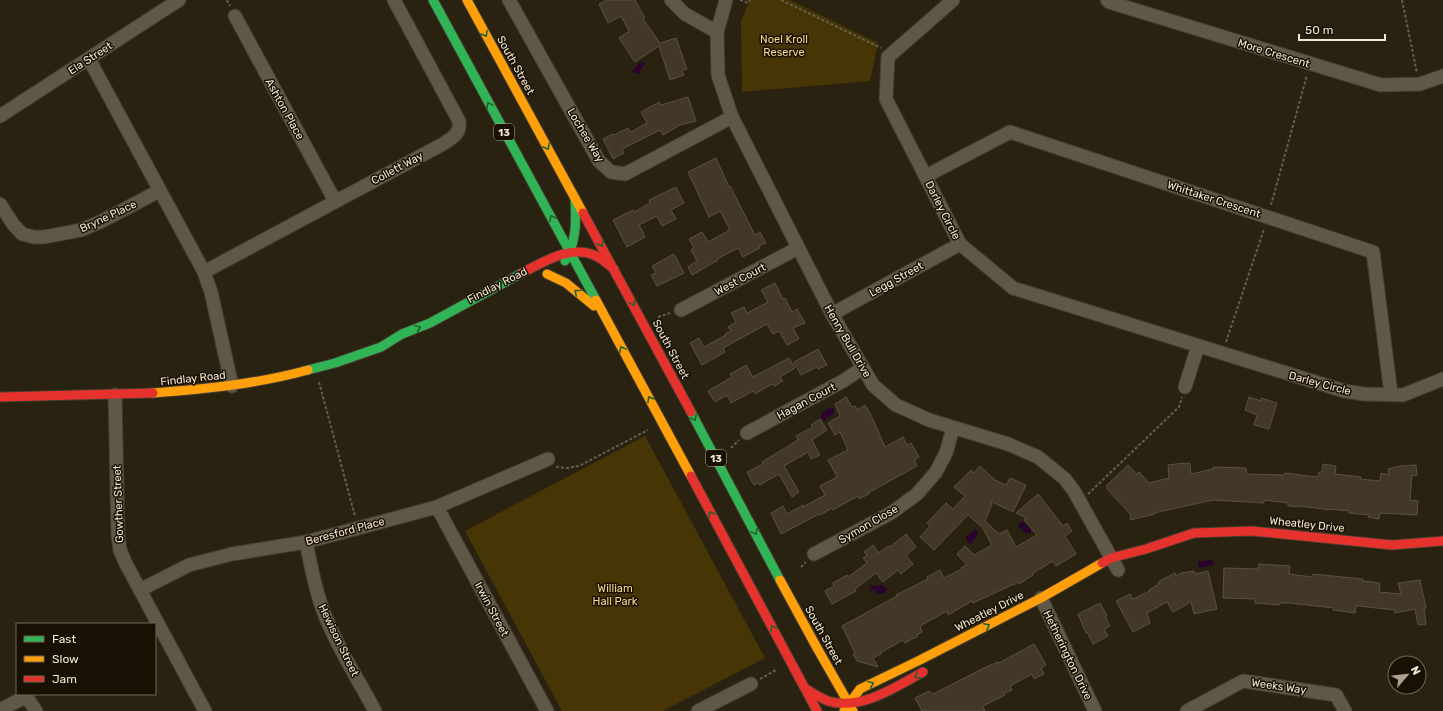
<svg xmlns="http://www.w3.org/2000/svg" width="1443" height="711" font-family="Rubik,sans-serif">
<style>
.green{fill:#483506}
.water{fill:#2b042d}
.building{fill:#433828;stroke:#5a5041}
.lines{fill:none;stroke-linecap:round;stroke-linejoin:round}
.street-casing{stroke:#443c2f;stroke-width:15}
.fast-casing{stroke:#443c2f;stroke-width:11}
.slow-casing{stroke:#443c2f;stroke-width:11}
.jam-casing{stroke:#443c2f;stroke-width:11}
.path{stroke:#635e50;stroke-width:2;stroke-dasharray:3 2;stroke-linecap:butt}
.street{stroke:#5f5747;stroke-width:13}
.fast{stroke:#30b455;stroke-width:9}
.slow{stroke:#ff9f0a;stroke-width:9}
.jam{stroke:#e5322d;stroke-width:9}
.oneway{stroke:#24622c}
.labels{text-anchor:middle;stroke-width:3;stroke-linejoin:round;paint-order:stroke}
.shield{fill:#181002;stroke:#b1a693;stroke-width:1}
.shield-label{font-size:10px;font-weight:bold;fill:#f3e7d1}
.park-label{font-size:11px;fill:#fed990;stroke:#181002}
.street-label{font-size:11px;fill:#f3e7d1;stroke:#181002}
</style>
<rect width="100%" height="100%" fill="#2a2210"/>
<!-- green -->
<g class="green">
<path d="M750,0H790L878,43L870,81L742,92L741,21Z"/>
<path d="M645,436L765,658L663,711H562L465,531Z"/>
</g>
<!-- water -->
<g class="water">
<path d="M640,62L642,63L643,62L645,63L640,71V74L632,72Z"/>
<path d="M831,407L834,409V413L824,421L822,419L821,413Z"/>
<path d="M1022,521L1031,529V533H1025L1018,526Z"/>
<path d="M975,529L978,532C978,535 973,543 970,544L967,541L966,537Z"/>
<path d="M1212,559L1214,565L1199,568L1198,562Z"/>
<path d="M870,585L875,586L883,585L887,589L886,592L882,594H877L874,589L871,592L870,590L872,588L869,587Z"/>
</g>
<!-- building -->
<g class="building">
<path d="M607,0H635L645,18L643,19L660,43L676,38L687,69L682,71L684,75L670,80L659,46L635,62L619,38L629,31L621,16L608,23L599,4Z"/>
<path d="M688,97L696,121L680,125L663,135L660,130L622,149L624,153L613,159L603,139L613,134L614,135L628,128L631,132L647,123L641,112L659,102L661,105Z"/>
<path d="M716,158L729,187L730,186L755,235L760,232L766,243L759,246L760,248L743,257L738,248L717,259L718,260L692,275L688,267L697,261L691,250L694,248L689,239L702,232L708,242L730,230L720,211L709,217L688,172Z"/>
<path d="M676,187L684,203L671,210L676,219L662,226L657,216L639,225L645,237L627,247L613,220L633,210L634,212L650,203L649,200Z"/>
<path d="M674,254L684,273L657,286L651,275L656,273L652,266Z"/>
<path d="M775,283L783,299L785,298L792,312L797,309L805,323L793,328L799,339L787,345L779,331L773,334L767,324L723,348L725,352L702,365L690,343L699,338L704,347L726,335L725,334L731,331L728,327L736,322L731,313L744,307L747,313L768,302L761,290Z"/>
<path d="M818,349L827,365L818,369L817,367L801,375L794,362Z"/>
<path d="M789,358L795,368L780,377L783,381L774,386L772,384L755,394L753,391L731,403L727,395L715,402L708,391L732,377L730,374L746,365L753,377Z"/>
<path d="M846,397L852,407L855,406L857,410L865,405L871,415L885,447L903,437L907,445L911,443L919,457L914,460L917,466L868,493L869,494L859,499L858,496L833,510L832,508L820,515L819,514L781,534L771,513L783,506L787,514L803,505V507L825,495L820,486L837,477L828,460L848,450L840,432L835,435L828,423L840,416L835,404Z"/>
<path d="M1249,397L1261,401V398L1277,403L1269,429L1254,425L1257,415L1245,410Z"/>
<path d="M820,419L827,430L812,440L820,455L811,459L808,452L784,466L799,492L792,497L779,474L760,485L759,483L754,485L747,472L763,464L762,462L795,442L798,439L796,436L813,427L811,425Z"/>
<path d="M1184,463V464L1190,463L1191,474L1213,469V467L1246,468L1247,474L1284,475L1285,473L1318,477L1319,472H1322L1323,464L1336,466L1335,474L1361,477L1360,479L1380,481L1381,473L1389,475L1388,469L1400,466L1416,465L1417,475L1412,476L1410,500L1418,501L1417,515L1380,513L1379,519L1368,517L1369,515L1349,513V511L1330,509V510L1299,506V507L1288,506V503L1264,500V503L1213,500L1154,513L1155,514L1130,520L1131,515L1107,489L1108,488L1106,486L1128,465L1137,474L1139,472L1149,483L1169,478L1168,465Z"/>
<path d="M980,466L995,480L1006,485L1010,478L1026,485L1013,512L990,501L992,504L985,521L999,534L1007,530L1016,547L1037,535L1024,520L1027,518L1016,513L1038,494L1063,526L1067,523L1072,531L1065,536L1076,554L1056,566L1053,561L1033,573V575L1030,577L1019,584L1018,582L1014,585V584L973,603L972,601L948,615L947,611L920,626L922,632L917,635L918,636L905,643L903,640L880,653L881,654L873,658L878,667L857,661L853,654L855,653L842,626L897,596L896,595L928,579L927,577L940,570L944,578L962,569L961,568L967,565L957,554L965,546L974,555L992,545L982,527L968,515L934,550L920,537L930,526L927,523L946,503L953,509L965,496L954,487L971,470L974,473Z"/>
<path d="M906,534L916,547L906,555L913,564L901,574L898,570L883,582L876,573L855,589L856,591L832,604L825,591L834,586L833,583L847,575L848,577L867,563L863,558L867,555L864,552L873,545L879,553L888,546L890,547Z"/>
<path d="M1259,564L1290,566L1289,574L1312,577L1313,574L1363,579V581L1380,583L1379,592L1401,594L1398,583L1420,580L1426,608L1424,609L1426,624L1418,625L1415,609L1395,613V610L1358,606H1356L1355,613L1333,610L1334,608L1289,603H1280L1279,605L1255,603V599L1223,598L1224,568L1258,569Z"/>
<path d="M1194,571L1195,574L1208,571L1217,609L1194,614L1191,602L1173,612L1167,602L1147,613L1150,623L1133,632L1116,601L1130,594L1133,599L1150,591L1149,590L1159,584L1158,582L1175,573L1176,576L1181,573Z"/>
<path d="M1100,603L1107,616L1105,617L1110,626L1104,629L1108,636L1093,644L1087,632L1086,633L1078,614Z"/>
<path d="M1034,644L1046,665L1041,668L1044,674L1034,679L1032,674L1010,686L1012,690L1004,693L1005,695L983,706L985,711H922L915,698L929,691L933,694L986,667L998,662L999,663Z"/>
</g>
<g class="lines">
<defs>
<g id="street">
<path d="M509,0L599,161L611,172L625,174L732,117"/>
<path d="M671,0L685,14L717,32"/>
<path d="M726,0L717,32L718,75L732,117L832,314L873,385L896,405L929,420L1008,444L1038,457L1065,479L1074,491L1118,570"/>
<path d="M953,0L888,57L886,99L960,244L1013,288L1344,391L1364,394L1403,395L1443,379"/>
<path d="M1107,0L1109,2L1381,85L1420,84L1443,76"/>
<path d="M235,16L335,201"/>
<path d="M89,59L204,272L211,292L232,386"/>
<path d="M0,116L179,0"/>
<path d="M926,176L1010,132L1373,252L1391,394"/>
<path d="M0,204L13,224L22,234L34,237H44L81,230L100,222L159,191"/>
<path d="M204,272L443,144C452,138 461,134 459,121L394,0"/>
<path d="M681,310L798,248"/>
<path d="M832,314L960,244"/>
<path d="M1185,387L1198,346"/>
<path d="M115,395L118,536L120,550L126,564L205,711"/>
<path d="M747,433L843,381L863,368"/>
<path d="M437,507L547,711"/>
<path d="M306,542C311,566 315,590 324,613C337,647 358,679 375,711"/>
<path d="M814,554L891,513L917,494L936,472L946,453L953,428"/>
<path d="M140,590L189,565L232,554L306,542L437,507L548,459"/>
<path d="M1041,598L1095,711"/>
<path d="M0,710L21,699H28L36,711"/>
<path d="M698,711L751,684"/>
<path d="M1187,711L1243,681L1336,695L1345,711"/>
</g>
<g id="fast">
<path d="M433,0L596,300"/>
<path d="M565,261C577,241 576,221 575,198"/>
<path d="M308,370L335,363L381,347L402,334L430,323L522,273"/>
<path d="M691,412L780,580"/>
</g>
<g id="slow">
<path d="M467,0L583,213"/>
<path d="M547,274L566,283L594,306"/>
<path d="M596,300L691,476"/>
<path d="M153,393C205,389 257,384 308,370"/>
<path d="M780,580L817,648L853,711"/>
<path d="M844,711L860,689L920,660L1041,598L1102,563"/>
</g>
<g id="jam">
<path d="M583,213L691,412"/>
<path d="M522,273C543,262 571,244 596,256C603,259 608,265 614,269"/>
<path d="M0,397L153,393"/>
<path d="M691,476L817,711"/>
<path d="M1102,563L1111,558L1146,549L1194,533L1252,531L1392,545L1443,541"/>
<path d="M806,689C813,693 820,698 828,701C860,711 896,687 923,672"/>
</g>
</defs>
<!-- street casing -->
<use href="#street" class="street-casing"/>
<!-- fast casing -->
<use href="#fast" class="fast-casing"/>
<!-- slow casing -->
<use href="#slow" class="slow-casing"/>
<!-- jam casing -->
<use href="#jam" class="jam-casing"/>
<!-- path -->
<g class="path">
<path d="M227,0L230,6"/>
<path d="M740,0L748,3L750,0"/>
<path d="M781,0L881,48"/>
<path d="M1402,0L1417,73"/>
<path d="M1271,205L1307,75"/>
<path d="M658,317L670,313"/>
<path d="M1226,342L1264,229"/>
<path d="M319,382L355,516"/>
<path d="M731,448L739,440"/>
<path d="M556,467L567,468L579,466L648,430"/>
<path d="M1088,494L1179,407L1182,397"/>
<path d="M801,567L806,562"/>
<path d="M760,679L776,670"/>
</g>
<!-- street -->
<use href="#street" class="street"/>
<!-- fast -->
<use href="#fast" class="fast"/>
<!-- slow -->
<use href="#slow" class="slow"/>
<!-- jam -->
<use href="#jam" class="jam"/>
</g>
<!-- one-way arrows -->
<defs><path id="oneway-chevron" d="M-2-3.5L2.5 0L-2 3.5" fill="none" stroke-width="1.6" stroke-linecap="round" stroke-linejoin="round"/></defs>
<g class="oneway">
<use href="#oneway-chevron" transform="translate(485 34) rotate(61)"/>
<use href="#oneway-chevron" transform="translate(489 105) rotate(-118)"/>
<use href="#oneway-chevron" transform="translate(547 147) rotate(61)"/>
<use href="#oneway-chevron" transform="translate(552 218) rotate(-119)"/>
<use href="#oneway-chevron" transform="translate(601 244) rotate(61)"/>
<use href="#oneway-chevron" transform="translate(577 292) rotate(-141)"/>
<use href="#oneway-chevron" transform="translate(633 303) rotate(62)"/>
<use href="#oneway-chevron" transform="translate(418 328) rotate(-22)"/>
<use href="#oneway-chevron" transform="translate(622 349) rotate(-118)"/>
<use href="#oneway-chevron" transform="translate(650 399) rotate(-119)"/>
<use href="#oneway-chevron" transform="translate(694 418) rotate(62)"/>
<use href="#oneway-chevron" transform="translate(711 514) rotate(-118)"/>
<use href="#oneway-chevron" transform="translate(755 532) rotate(62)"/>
<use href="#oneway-chevron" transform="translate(987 626) rotate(-27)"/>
<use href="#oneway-chevron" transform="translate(773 628) rotate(-118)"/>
<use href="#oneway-chevron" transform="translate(917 676) rotate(152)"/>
<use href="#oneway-chevron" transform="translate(871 684) rotate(-23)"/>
</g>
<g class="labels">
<!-- shield labels -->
<g class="shield">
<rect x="494" y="124" width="20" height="16" rx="3"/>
<rect x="706" y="450" width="20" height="16" rx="3"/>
</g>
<g class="shield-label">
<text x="504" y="136">13</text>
<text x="716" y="462">13</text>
</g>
<!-- park labels -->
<g class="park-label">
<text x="784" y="43">Noel Kroll<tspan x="784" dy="13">Reserve</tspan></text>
<text x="615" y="592">William<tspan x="615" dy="13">Hall Park</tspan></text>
</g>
<!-- street labels -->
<g class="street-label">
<text transform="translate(1274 53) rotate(17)" y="4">More Crescent</text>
<text transform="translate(90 58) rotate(-33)" y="4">Ela Street</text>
<text transform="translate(516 65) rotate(61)" y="4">South Street</text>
<text transform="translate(285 109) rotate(61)" y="4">Ashton Place</text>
<text transform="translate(586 135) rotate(59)" y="4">Lochee Way</text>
<text transform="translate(397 168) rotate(-28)" y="4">Collett Way</text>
<text transform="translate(1214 199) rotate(18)" y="4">Whittaker Crescent</text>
<text transform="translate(943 210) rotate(63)" y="4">Darley Circle</text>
<text transform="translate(108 216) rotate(-25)" y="4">Bryne Place</text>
<text transform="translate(740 279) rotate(-28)" y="4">West Court</text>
<text transform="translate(896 279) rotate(-29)" y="4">Legg Street</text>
<text transform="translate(497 285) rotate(-27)" y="4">Findlay Road</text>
<text transform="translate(848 341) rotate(60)" y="4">Henry Bull Drive</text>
<text transform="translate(671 349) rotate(62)" y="4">South Street</text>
<text transform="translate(193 378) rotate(-6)" y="4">Findlay Road</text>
<text transform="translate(1320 383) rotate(15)" y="4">Darley Circle</text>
<text transform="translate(806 401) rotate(-28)" y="4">Hagan Court</text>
<text transform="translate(118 504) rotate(-92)" y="4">Gowther Street</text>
<text transform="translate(868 524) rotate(-30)" y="4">Symon Close</text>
<text transform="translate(1307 524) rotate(6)" y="4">Wheatley Drive</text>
<text transform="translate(345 531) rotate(-15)" y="4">Beresford Place</text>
<text transform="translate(492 609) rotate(62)" y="4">Irwin Street</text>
<text transform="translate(989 611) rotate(-27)" y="4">Wheatley Drive</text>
<text transform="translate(824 635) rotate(61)" y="4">South Street</text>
<text transform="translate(339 640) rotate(64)" y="4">Hewison Street</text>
<text transform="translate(1068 655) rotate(64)" y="4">Hetherington Drive</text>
<text transform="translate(1279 686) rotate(8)" y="4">Weeks Way</text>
</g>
</g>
<!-- legend -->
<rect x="16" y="623" width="140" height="72" fill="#181002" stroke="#706655"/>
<rect x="24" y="636" width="20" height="6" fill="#30b455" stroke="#706655"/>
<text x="52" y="643" font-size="12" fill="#f3e7d1">Fast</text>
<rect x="24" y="656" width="20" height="6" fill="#ff9f0a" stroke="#706655"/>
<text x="52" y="663" font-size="12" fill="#f3e7d1">Slow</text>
<rect x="24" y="676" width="20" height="6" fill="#e5322d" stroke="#706655"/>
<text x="52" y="683" font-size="12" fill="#f3e7d1">Jam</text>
<!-- north arrow -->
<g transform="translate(1407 675) rotate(62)"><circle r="19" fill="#181002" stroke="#706655"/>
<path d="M0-3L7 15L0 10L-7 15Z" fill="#ada28d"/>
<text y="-6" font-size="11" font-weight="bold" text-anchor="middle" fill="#f3e7d1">N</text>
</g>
<!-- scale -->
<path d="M1299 34v6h86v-6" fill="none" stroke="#f3e7d1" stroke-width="2"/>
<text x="1305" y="34" font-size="12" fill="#f3e7d1" stroke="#181002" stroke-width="3" paint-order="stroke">50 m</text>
</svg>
